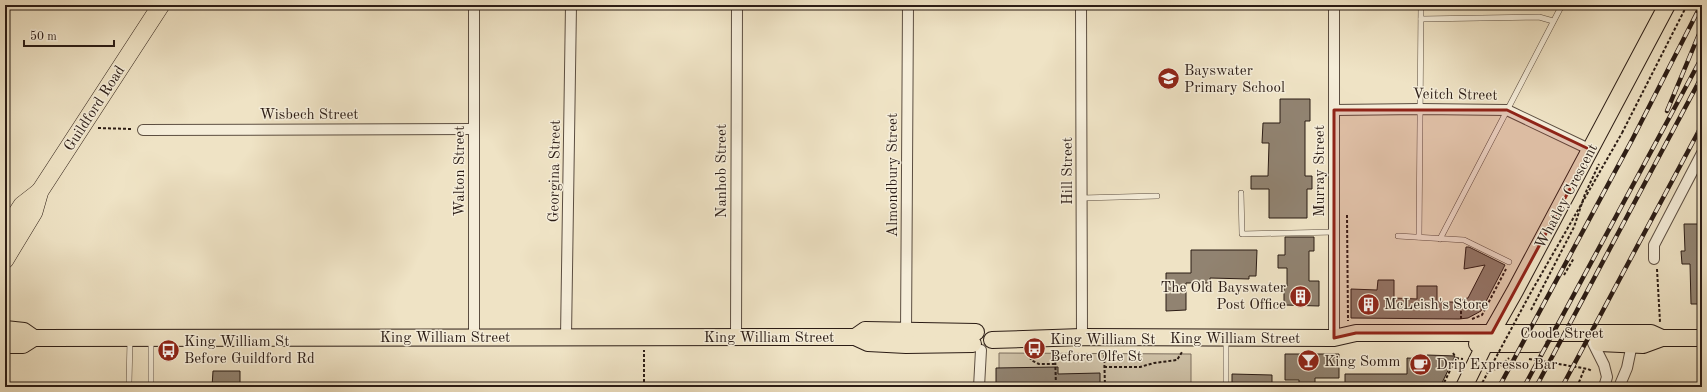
<svg xmlns="http://www.w3.org/2000/svg" width="1707" height="392" font-family="'Old Standard TT',serif">
<style>
.green{fill:#cec1a7;stroke:#7c6e5e}
.building{fill:#918371;stroke:#2b1c15}
.lines{fill:none;stroke-linecap:round;stroke-linejoin:round}
.service-casing{stroke:#5c4e41;stroke-width:6}
.minor-casing{stroke:#5c4e41;stroke-width:12}
.primary-casing{stroke:#2b1c15;stroke-width:18}
.trunk-casing{stroke:#2b1c15;stroke-width:18}
.path{stroke:#2b1c15;stroke-width:2;stroke-dasharray:3 2;stroke-linecap:butt}
.service{stroke:#f5edd9;stroke-width:5}
.minor{stroke:#f5edd9;stroke-width:10}
.primary{stroke:#efe3c5;stroke-width:16}
.trunk{stroke:#efe3c5;stroke-width:17}
.rail-casing{stroke:#2b1c15;stroke-width:4.5}
.rail{stroke:#f5edd9;stroke-width:3;stroke-dasharray:9;stroke-linecap:butt}
.path-bridge{stroke:#2b1c15;stroke-width:2;stroke-dasharray:3 2;stroke-linecap:butt}
.marked{fill:#8f2418;fill-opacity:0.2;stroke:#8f2418;stroke-width:3;stroke-linejoin:round}
.labels{text-anchor:middle;stroke-width:3;stroke-linejoin:round;paint-order:stroke}
.poi-label{font-size:15px;fill:#2b1c15;stroke:#f5edd9;text-anchor:start}
.street-label{font-size:15px;fill:#2b1c15;stroke:#f5edd9}
</style>
<rect width="100%" height="100%" fill="#efe3c5"/>
<filter id="stains"><feTurbulence type="fractalNoise" baseFrequency=".005" numOctaves="4"/><feColorMatrix values="0 0 0 0 .2 0 0 0 0 .09 0 0 0 0 .02 0 0 0 .5 -.17"/></filter>
<radialGradient id="worn" r=".72"><stop offset=".6" stop-color="#630" stop-opacity="0"/><stop offset="1" stop-color="#630" stop-opacity=".3"/></radialGradient>
<!-- green -->
<path class="green" d="M999,353L1191,354V387H999Z"/>
<!-- building -->
<g class="building">
<path d="M1280,99H1310V121H1305V176H1312V189H1307V218H1269V189H1251V176H1268L1269,143H1262L1263,123H1280Z"/>
<path d="M1684,224H1702V304H1691L1690,264H1682L1681,251H1685Z"/>
<path d="M1285,237H1314V251H1309V281H1319V306L1284,305V286H1287V268H1278V255H1285Z"/>
<path d="M1466,247H1469L1505,265L1481,311L1468,318L1459,319L1351,318V289L1377,290L1378,280H1394V298L1417,299V286H1437V302H1463V299L1468,298L1485,265L1464,269Z"/>
<path d="M1191,250H1257L1256,276H1249V279L1210,278V283H1186V310L1166,311V273H1191Z"/>
<path d="M1285,354H1339V378H1315V387H1299V380H1285Z"/>
<path d="M1427,355L1455,356L1440,387H1345V374H1407V358L1427,359Z"/>
<path d="M1058,367V374L1100,373V387H996V368Z"/>
<path d="M213,371H240V387H212Z"/>
<path d="M1232,374L1272,375V387H1232Z"/>
</g>
<g class="lines">
<defs>
<g id="service">
<path d="M1421,19L1539,17L1553,21"/>
<path d="M1241,193L1242,234L1334,232"/>
<path d="M1082,198L1157,196"/>
<path d="M1398,236L1464,240L1509,262"/>
<path d="M1419,237L1421,5"/>
<path d="M1440,239L1562,5"/>
<path d="M129,383L130,340"/>
<path d="M151,387V340"/>
<path d="M1226,387V340"/>
</g>
<g id="minor">
<path d="M474,5V338"/>
<path d="M1081,5L1082,337"/>
<path d="M1334,5V338"/>
<path d="M1334,110L1421,109L1507,110L1591,150"/>
<path d="M143,130L474,129"/>
<path d="M1654,259V245L1702,153"/>
<path d="M906,335L908,5"/>
<path d="M566,337L571,5"/>
<path d="M736,337L737,5"/>
<path d="M1593,343L1604,365L1607,377L1604,387"/>
<path d="M979,387L981,350"/>
<path d="M1619,387L1627,368L1632,344"/>
</g>
<g id="primary">
<path d="M5,329L24,331L34,338"/>
<path d="M855,337L865,330L976,332"/>
<path d="M992,340L1082,337L1334,338L1356,333H1651L1662,338"/>
<path d="M1599,343L1643,345L1662,338H1702"/>
<path d="M1477,344H1538"/>
<path d="M5,345H23L34,338L855,337L868,343L906,345L973,344"/>
<path d="M1464,387L1485,344L1515,291L1667,5"/>
</g>
<g id="trunk">
<path d="M5,231L22,205L40,191"/>
<path d="M5,260L34,212L40,191L161,5"/>
</g>
</defs>
<!-- service casing -->
<use href="#service" class="service-casing"/>
<!-- minor casing -->
<use href="#minor" class="minor-casing"/>
<!-- primary casing -->
<use href="#primary" class="primary-casing"/>
<!-- trunk casing -->
<use href="#trunk" class="trunk-casing"/>
<!-- path -->
<g class="path">
<path d="M98,128L132,129"/>
<path d="M1622,133L1687,5"/>
<path d="M1347,215L1348,321"/>
<path d="M1657,269L1660,322"/>
<path d="M1564,275L1574,258"/>
<path d="M1461,301V320"/>
<path d="M1531,310L1574,227L1585,194L1599,164"/>
<path d="M1472,319L1482,315L1506,269"/>
<path d="M1104,350L1105,387"/>
<path d="M1029,352L1031,360L1039,364H1055"/>
<path d="M1055,352L1056,387"/>
<path d="M1456,358L1463,359"/>
<path d="M1529,359L1588,369L1592,371"/>
<path d="M1104,367H1140L1154,363L1177,360L1182,352"/>
<path d="M1488,367L1497,370L1509,358"/>
<path d="M644,387V350"/>
<path d="M1442,387L1456,358L1453,353"/>
<path d="M1577,387L1584,370"/>
</g>
<!-- service -->
<use href="#service" class="service"/>
<!-- minor -->
<use href="#minor" class="minor"/>
<!-- primary -->
<use href="#primary" class="primary"/>
<!-- trunk -->
<use href="#trunk" class="trunk"/>
<defs>
<g id="rail">
<path d="M1667,111L1702,27"/>
<path d="M1499,387L1632,140L1701,5"/>
<path d="M1524,387L1702,57"/>
<path d="M1536,387L1702,76"/>
<path d="M1562,387L1702,125"/>
</g>
</defs>
<!-- rail casing -->
<use href="#rail" class="rail-casing"/>
<!-- rail -->
<use href="#rail" class="rail"/>
<!-- path-bridge -->
<path class="path-bridge" d="M1480,387L1530,294L1622,133"/>
</g>
<!-- marked area -->
<path class="marked" d="M1334,110H1507L1591,150L1492,333H1356L1334,338Z"/>
<!-- icons -->
<defs>
<symbol id="school-disc" viewBox="-11 -11 22 22"><circle r="9.5" fill="#8f2418" stroke="#f5edd9"/><path d="M0-5L7-2L0 1L-7-2ZM-4 1L0 2.5L4 1V4Q0 6-4 4Z" fill="#fff"/></symbol>
<symbol id="building-disc" viewBox="-11 -11 22 22"><circle r="9.5" fill="#8f2418" stroke="#f5edd9"/><path d="M-4-6H4V6H1V3H-1V6H-4ZM-2.5-4.3h1.7v1.8h-1.7ZM.8-4.3h1.7v1.8H.8ZM-2.5-1h1.7V.8h-1.7ZM.8-1h1.7V.8H.8Z" fill="#fff"/></symbol>
<symbol id="bus-disc" viewBox="-11 -11 22 22"><circle r="9.5" fill="#8f2418" stroke="#f5edd9"/><path d="M-5-6H5V4H4V6H2V4H-2V6H-4V4H-5ZM-3.5-4V0h7V-4ZM-3.5 1.2v1.5H-2V1.2ZM2 1.2v1.5H3.5V1.2Z" fill="#fff"/></symbol>
<symbol id="bar-disc" viewBox="-11 -11 22 22"><circle r="9.5" fill="#8f2418" stroke="#f5edd9"/><path d="M-6-5H6L.8 .8V4.5H3.5V6h-7V4.5H-.8V.8Z" fill="#fff"/></symbol>
<symbol id="cafe-disc" viewBox="-11 -11 22 22"><circle r="9.5" fill="#8f2418" stroke="#f5edd9"/><path d="M-5.5-4.5H6V0H3Q3 3.5 0 3.5H-2.5Q-5.5 3.5-5.5 0ZM3-3.2v2h1.7v-2ZM-6 4.5H4V6H-6Z" fill="#fff"/></symbol>
</defs>
<g fill-rule="evenodd">
<use href="#school-disc" x="1156" y="66" width="25" height="25"/>
<use href="#building-disc" x="1288" y="284" width="25" height="25"/>
<use href="#building-disc" x="1356" y="292" width="25" height="25"/>
<use href="#bus-disc" x="1022" y="336" width="25" height="25"/>
<use href="#bus-disc" x="156" y="338" width="25" height="25"/>
<use href="#bar-disc" x="1296" y="348" width="25" height="25"/>
<use href="#cafe-disc" x="1408" y="352" width="25" height="25"/>
</g>
<g class="labels">
<!-- poi labels -->
<g class="poi-label">
<text x="1184" y="75">Bayswater<tspan x="1184" dy="17">Primary School</tspan></text>
<text x="1286" y="292" text-anchor="end">The Old Bayswater<tspan x="1286" dy="17">Post Office</tspan></text>
<text x="1384" y="309">McLeish's Store</text>
<text x="1050" y="344">King William St<tspan x="1050" dy="17">Before Olfe St</tspan></text>
<text x="184" y="346">King William St<tspan x="184" dy="17">Before Guildford Rd</tspan></text>
<text x="1324" y="366">King Somm</text>
<text x="1436" y="369">Drip Expresso Bar</text>
</g>
<!-- street labels -->
<g class="street-label">
<text transform="translate(1455 94) rotate(1)" y="5">Veitch Street</text>
<text transform="translate(94 108) rotate(-57)" y="5">Guildford Road</text>
<text x="309" y="119">Wisbech Street</text>
<text transform="translate(459 171) rotate(-90)" y="5">Walton Street</text>
<text transform="translate(554 171) rotate(-89)" y="5">Georgina Street</text>
<text transform="translate(721 171) rotate(-90)" y="5">Nanhob Street</text>
<text transform="translate(1067 171) rotate(-90)" y="5">Hill Street</text>
<text transform="translate(1319 171) rotate(-90)" y="5">Murray Street</text>
<text transform="translate(892 175) rotate(-90)" y="5">Almondbury Street</text>
<text transform="translate(1566 196) rotate(-62)" y="5">Whatley Crescent</text>
<text x="1562" y="338">Coode Street</text>
<text x="445" y="342">King William Street</text>
<text x="769" y="342">King William Street</text>
<text x="1235" y="343">King William Street</text>
</g>
</g>
<!-- margin -->
<rect width="1707" height="392" fill="none" stroke="#efe3c5" stroke-width="20"/>
<rect x="6" y="6" width="1695" height="380" fill="none" stroke="#2b1c15" stroke-width="2"/>
<rect x="10" y="10" width="1687" height="372" fill="none" stroke="#2b1c15"/>
<!-- scale -->
<path d="M24 40v6h90v-6" fill="none" stroke="#2b1c15" stroke-width="2"/>
<text x="30" y="40" font-size="12" fill="#2b1c15" stroke="#f5edd9" stroke-width="3" paint-order="stroke">50 m</text>
<rect width="100%" height="100%" filter="url(#stains)"/>
<rect width="100%" height="100%" fill="url(#worn)"/>
</svg>
